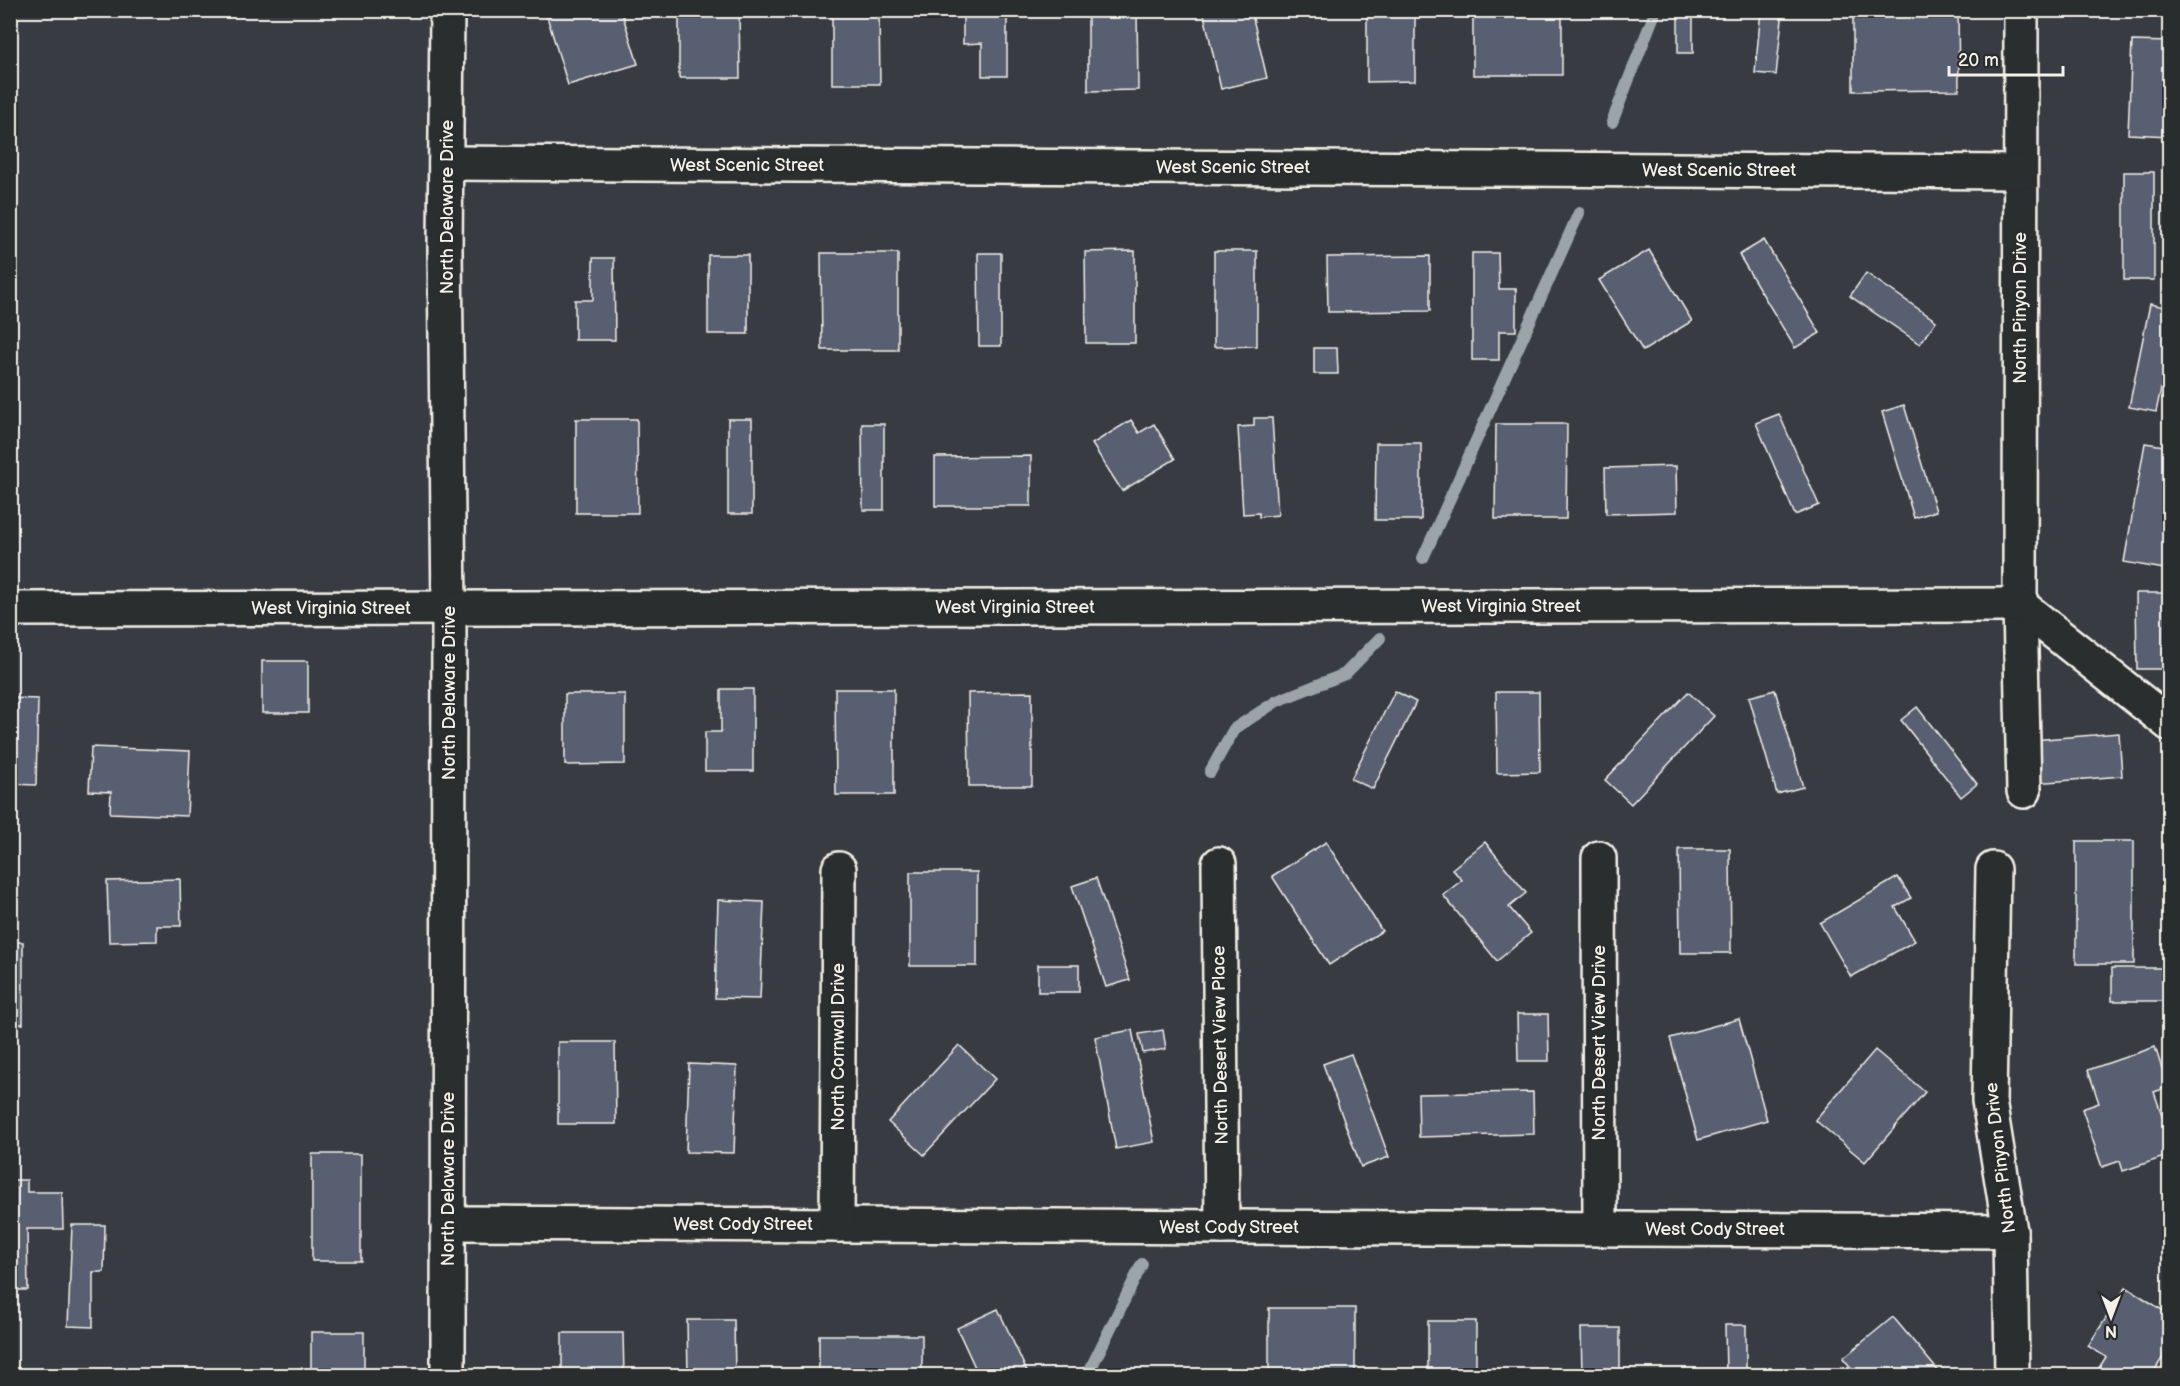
<svg xmlns="http://www.w3.org/2000/svg" width="2180" height="1386" font-family="'Balsamiq Sans',sans-serif">
<style>
.lines{fill:none;stroke-linecap:round;stroke-linejoin:round}
.stream{stroke:#9ca4a8;stroke-width:12}
.building{fill:#595f71;stroke:#f4f1e8;stroke-width:1.5}
.minor-casing{stroke:#f4f1e8;stroke-width:38}
.minor{stroke:#2a2d2e;stroke-width:33}
.labels{text-anchor:middle;stroke-width:6;stroke-linejoin:round;paint-order:stroke}
.street-label{font-size:18px;fill:#f4f1e8;stroke:#2a2d2e}
</style>
<rect width="100%" height="100%" fill="#383c42"/>
<filter id="ink" filterUnits="userSpaceOnUse"><feTurbulence type="fractalNoise" baseFrequency=".0167" numOctaves="2"/><feDisplacementMap in="SourceGraphic" scale="12" xChannelSelector="R" yChannelSelector="G"/><feConvolveMatrix kernelMatrix="1 2 1 2 8 2 1 2 1" color-interpolation-filters="sRGB"/></filter>
<g filter="url(#ink)">
<g class="lines">
<!-- stream -->
<g class="stream">
<path d="M1612,122L1656,10"/>
<path d="M1423,558L1579,213"/>
<path d="M1210,772L1234,729L1277,701L1345,674L1380,638"/>
<path d="M1087,1376L1142,1264"/>
</g>
</g>
<!-- building -->
<g class="building">
<path d="M545,10H621L638,64L568,85Z"/>
<path d="M679,10H739L740,78H679Z"/>
<path d="M963,10H1007V76H982V43L963,44Z"/>
<path d="M1088,10H1137L1138,90L1088,91Z"/>
<path d="M1203,10H1251L1267,78L1221,89Z"/>
<path d="M1367,10H1415V81L1367,82Z"/>
<rect x="1473" y="10" width="89" height="65"/>
<rect x="1678" y="10" width="15" height="43"/>
<path d="M1761,10H1783L1776,75L1755,73Z"/>
<path d="M1853,10H1958L1959,90L1853,91Z"/>
<path d="M832,12H879L880,84H832Z"/>
<path d="M2132,41L2170,42V136L2128,134Z"/>
<rect x="2124" y="172" width="30" height="108"/>
<path d="M1764,240L1820,333L1795,348L1739,255Z"/>
<path d="M1649,250L1692,321L1643,351L1599,280Z"/>
<path d="M1135,251V343H1086L1085,252Z"/>
<path d="M1214,251H1257V346L1214,347Z"/>
<path d="M821,253H898V350H822Z"/>
<path d="M978,253H1001V346H979Z"/>
<path d="M1472,253H1498L1499,289H1516V331H1499V360H1472Z"/>
<rect x="708" y="255" width="40" height="79"/>
<path d="M1430,256V311L1328,312L1327,257Z"/>
<path d="M593,258H614L615,340H575V300H593Z"/>
<path d="M1866,273L1936,321L1920,344L1850,296Z"/>
<path d="M2150,304L2170,308V346L2156,412L2129,407Z"/>
<path d="M1314,348H1337L1338,374H1314Z"/>
<path d="M1904,405L1936,511L1914,518L1882,412Z"/>
<path d="M1779,414L1819,505L1795,515L1756,423Z"/>
<path d="M1254,418H1272L1278,515L1259,517V513L1243,514L1238,427L1254,426Z"/>
<path d="M576,419H637L638,513H576Z"/>
<rect x="728" y="419" width="24" height="95"/>
<path d="M1131,420L1139,433L1154,424L1175,459L1122,491L1092,444Z"/>
<path d="M862,424H884V510H863Z"/>
<path d="M1496,424H1567L1566,519H1495Z"/>
<path d="M1376,443H1421V520H1375Z"/>
<path d="M2145,443L2170,447V570L2124,562Z"/>
<path d="M1031,456V506H935V457Z"/>
<path d="M1676,466L1677,512L1606,514L1605,468Z"/>
<path d="M2136,593H2170V669H2137Z"/>
<rect x="262" y="661" width="46" height="52"/>
<path d="M721,689H753V771H705V732H721Z"/>
<path d="M835,689H894V795H836Z"/>
<path d="M1775,690L1803,787L1777,794L1749,697Z"/>
<path d="M1395,691L1416,702L1373,789L1351,779Z"/>
<path d="M1032,692V786H969L968,693Z"/>
<path d="M1496,692H1539L1540,772L1497,773Z"/>
<path d="M1688,692L1714,716L1631,804L1605,780Z"/>
<path d="M565,694H625V764L565,765Z"/>
<path d="M10,698L38,699L36,785L10,784Z"/>
<path d="M1917,707L1977,784L1961,797L1901,720Z"/>
<path d="M2119,733L2122,776L2035,783L2032,740Z"/>
<path d="M91,747L190,751L187,816L110,813L111,792L89,791Z"/>
<rect x="2076" y="841" width="58" height="123"/>
<path d="M1326,842L1382,931L1329,965L1272,876Z"/>
<path d="M1485,842L1526,893L1509,907L1531,933L1497,961L1443,895L1462,880L1452,869Z"/>
<path d="M1679,849H1730L1731,953H1680Z"/>
<rect x="910" y="872" width="67" height="94"/>
<path d="M1898,877L1911,898L1895,907L1915,941L1851,977L1820,923Z"/>
<path d="M1096,878L1130,980L1106,987L1072,886Z"/>
<path d="M180,879L181,926H157V941L109,942L107,881Z"/>
<path d="M718,900L764,902L760,999L715,998Z"/>
<rect x="10" y="942" width="13" height="82"/>
<rect x="1038" y="965" width="41" height="27"/>
<rect x="2112" y="968" width="58" height="33"/>
<path d="M1517,1014H1548L1549,1061H1518Z"/>
<path d="M1739,1019L1767,1120L1698,1140L1670,1038Z"/>
<path d="M1132,1030L1154,1142L1116,1149L1095,1037Z"/>
<path d="M1163,1030L1166,1049L1143,1053L1139,1034Z"/>
<path d="M558,1042H615L616,1124H558Z"/>
<path d="M959,1045L995,1079L924,1155L888,1122Z"/>
<path d="M2155,1047L2168,1087L2154,1092L2170,1138V1155L2123,1171L2120,1161L2102,1167L2082,1109L2099,1103L2088,1070Z"/>
<path d="M1875,1050L1925,1092L1865,1162L1815,1120Z"/>
<path d="M1351,1054L1389,1157L1361,1167L1323,1064Z"/>
<path d="M689,1064L737,1066L734,1153L686,1152Z"/>
<path d="M1533,1092L1534,1134L1419,1137L1418,1094Z"/>
<rect x="312" y="1154" width="49" height="107"/>
<path d="M10,1180H27V1192H62L63,1229H27L28,1290H10Z"/>
<path d="M72,1225H105L104,1272H93V1327L68,1326Z"/>
<path d="M2126,1287L2170,1315V1346L2151,1376H2097L2095,1374L2106,1357L2088,1346Z"/>
<rect x="1269" y="1308" width="86" height="68"/>
<path d="M998,1309L1029,1376H979L957,1328Z"/>
<path d="M1893,1317L1940,1373L1937,1376H1858L1843,1358Z"/>
<path d="M687,1320H734L735,1376H688Z"/>
<rect x="1428" y="1321" width="48" height="55"/>
<path d="M1725,1325H1746V1376H1726Z"/>
<path d="M1581,1328H1620V1376H1582Z"/>
<rect x="311" y="1332" width="53" height="44"/>
<path d="M562,1333H623L624,1376H562Z"/>
<rect x="819" y="1335" width="103" height="41"/>
</g>
<g class="lines">
<defs>
<g id="minor">
<path d="M447,10L445,250L449,608L448,1376"/>
<path d="M2021,10L2020,605L2024,791"/>
<path d="M446,163L2020,172"/>
<path d="M2020,605L2170,724"/>
<path d="M10,609L2020,605"/>
<path d="M1599,858L1600,1229"/>
<path d="M1219,864L1222,1227"/>
<path d="M1993,869L1989,1101L2010,1231L2012,1376"/>
<path d="M448,1223L2010,1231"/>
<path d="M837,1225L839,869"/>
</g>
</defs>
<!-- minor casing -->
<use href="#minor" class="minor-casing"/>
<!-- minor -->
<use href="#minor" class="minor"/>
</g>
</g>
<g class="labels">
<!-- street labels -->
<g class="street-label">
<text x="747" y="171">West Scenic Street</text>
<text x="1233" y="173">West Scenic Street</text>
<text x="1719" y="176">West Scenic Street</text>
<text transform="translate(447 207) rotate(-90)" y="6">North Delaware Drive</text>
<text transform="translate(2020 308) rotate(-90)" y="6">North Pinyon Drive</text>
<text x="1501" y="612">West Virginia Street</text>
<text x="1015" y="613">West Virginia Street</text>
<text x="331" y="614">West Virginia Street</text>
<text transform="translate(449 693) rotate(-90)" y="6">North Delaware Drive</text>
<text transform="translate(1599 1043) rotate(-90)" y="6">North Desert View Drive</text>
<text transform="translate(1220 1045) rotate(-91)" y="6">North Desert View Place</text>
<text transform="translate(838 1047) rotate(-90)" y="6">North Cornwall Drive</text>
<text transform="translate(2000 1158) rotate(-97)" y="6">North Pinyon Drive</text>
<text transform="translate(448 1179) rotate(-90)" y="6">North Delaware Drive</text>
<text x="743" y="1230">West Cody Street</text>
<text x="1229" y="1233">West Cody Street</text>
<text x="1715" y="1235">West Cody Street</text>
</g>
</g>
<!-- margin -->
<rect width="2180" height="1386" fill="none" stroke="#2a2d2e" stroke-width="36"/>
<rect x="18" y="18" width="2144" height="1350" fill="none" stroke="#f4f1e8" stroke-width="2" filter="url(#ink)"/>
<!-- north arrow -->
<g transform="translate(2111 1317) rotate(180)" stroke="#2a2d2e" stroke-width="4.5" paint-order="stroke">
<path d="M0-4.5L10 22L0 15L-10 22Z" fill="#f4f1e8"/>
<text y="-9" font-size="16" font-weight="bold" text-anchor="middle" fill="#f4f1e8">N</text>
</g>
<!-- scale -->
<path d="M1949 66v9h114v-9" fill="none" stroke="#f4f1e8" stroke-width="3"/>
<text x="1958" y="66" font-size="18" fill="#f4f1e8" stroke="#2a2d2e" stroke-width="4.5" paint-order="stroke">20 m</text>
</svg>
